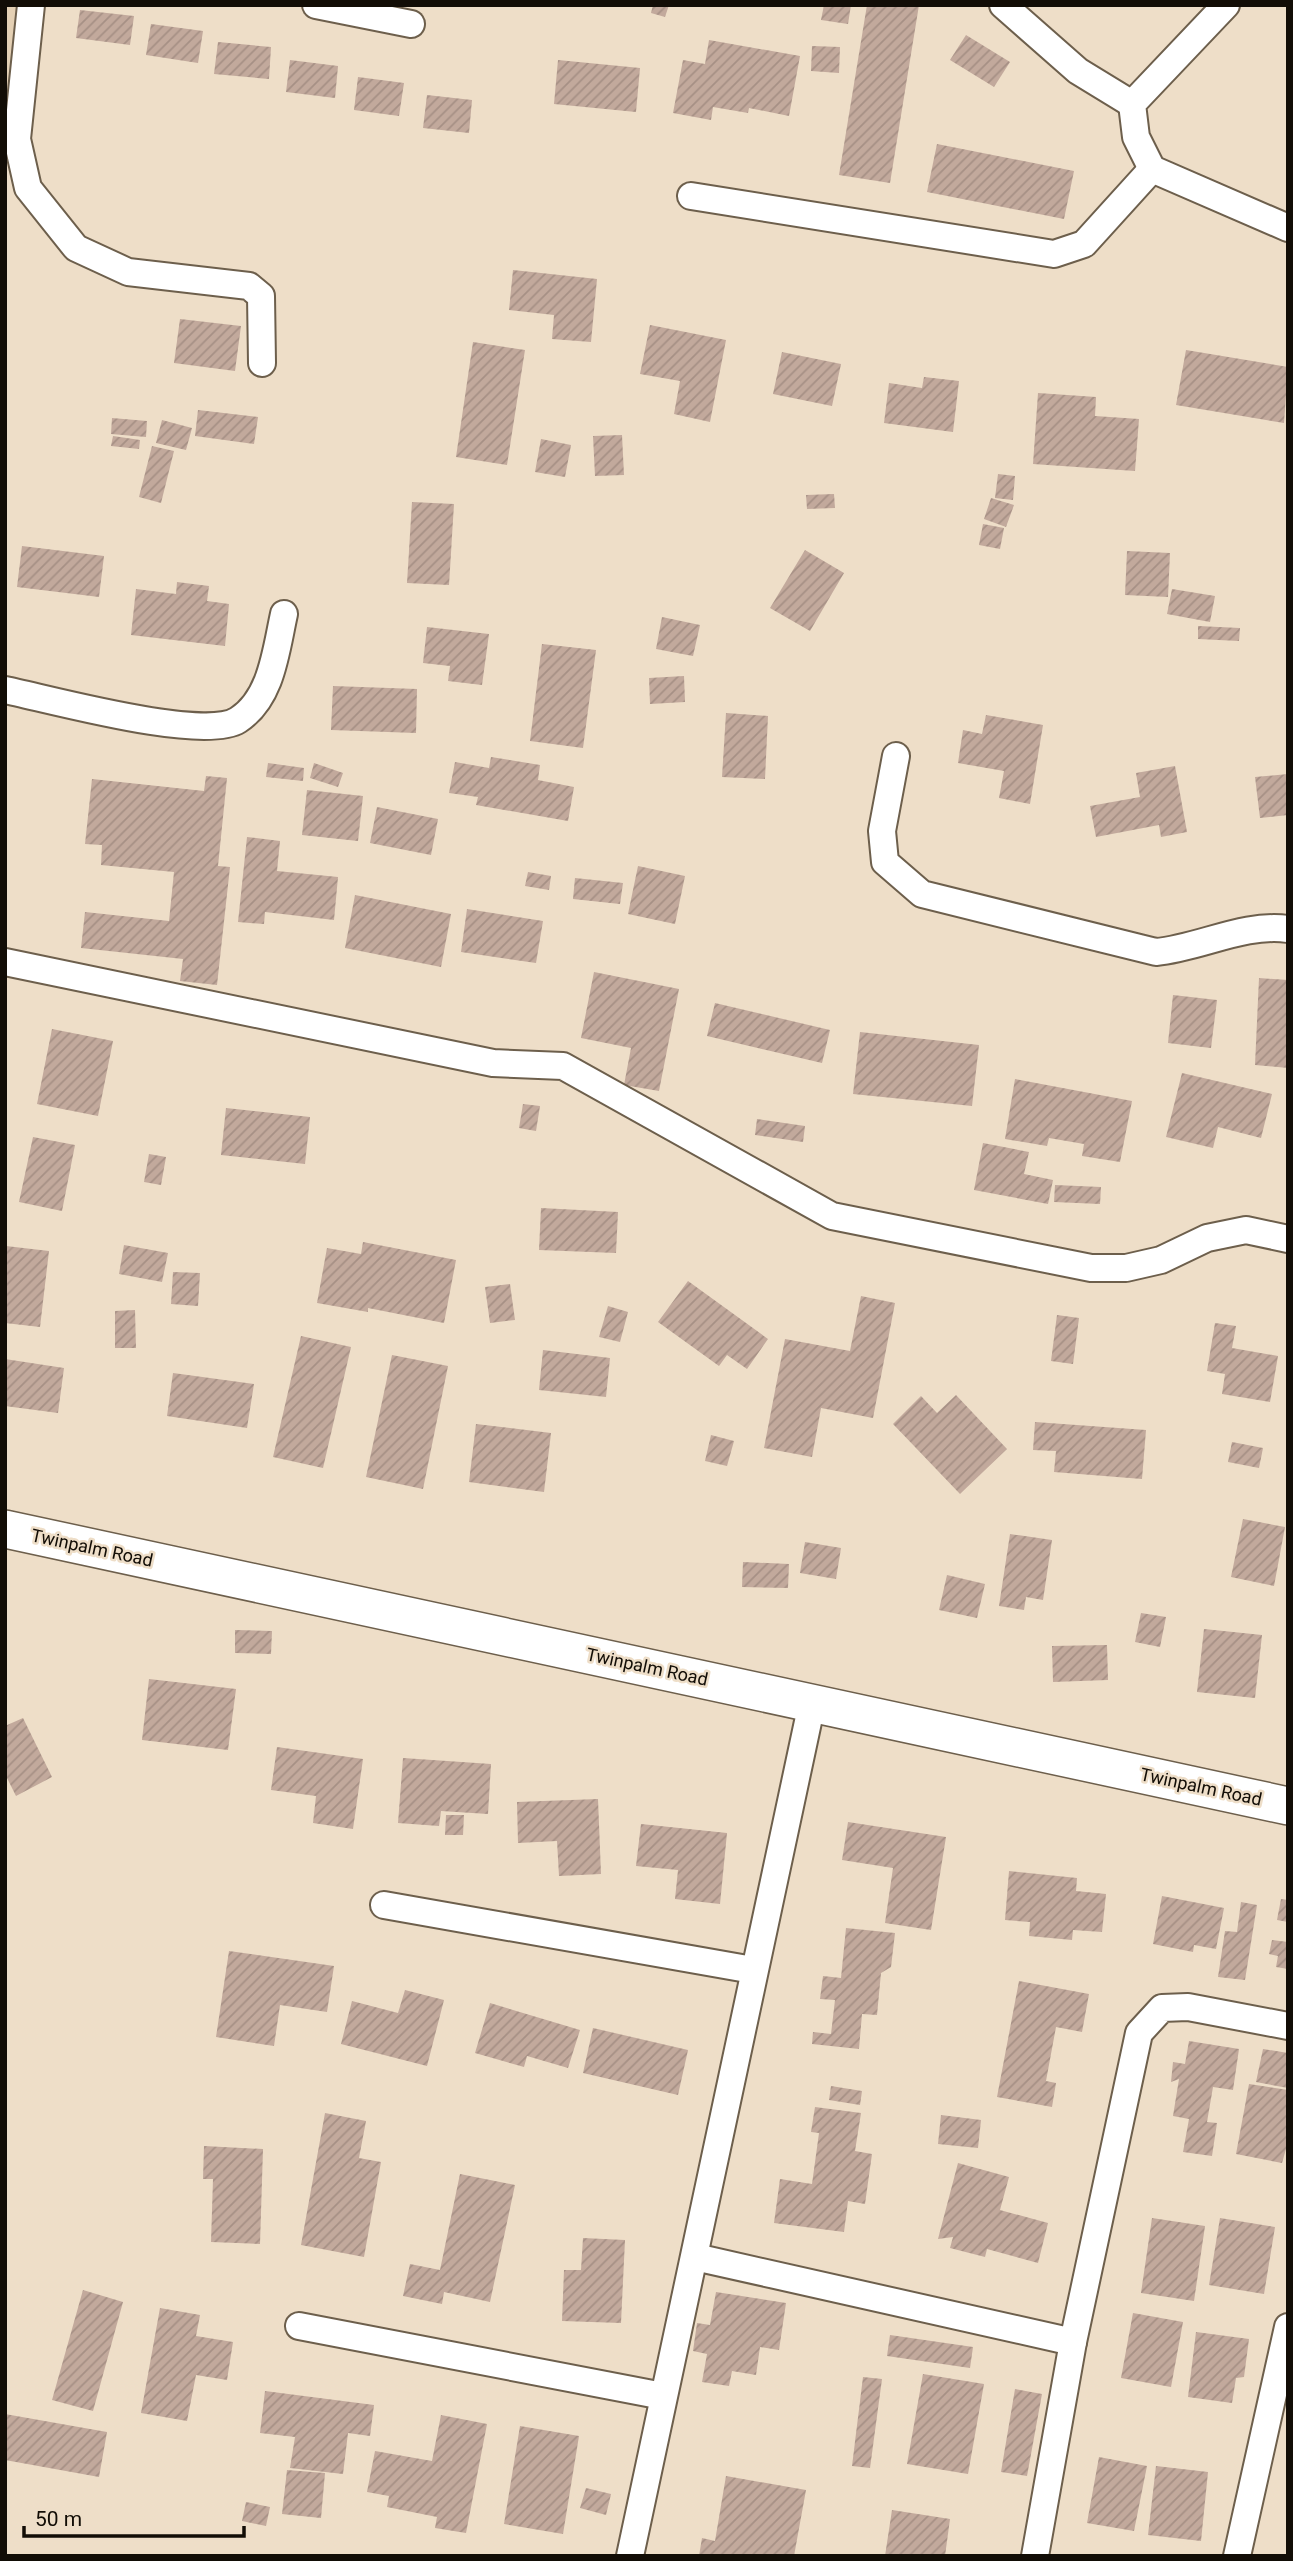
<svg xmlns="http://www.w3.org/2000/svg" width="1293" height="2561" font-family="Roboto,sans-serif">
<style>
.built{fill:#e4d0b4}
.building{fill:url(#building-hatch)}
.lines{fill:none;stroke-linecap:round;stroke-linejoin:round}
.minor-casing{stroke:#6d5f4c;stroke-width:30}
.secondary-casing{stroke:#6d5f4c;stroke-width:40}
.minor{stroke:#fff;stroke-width:26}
.secondary{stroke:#fff;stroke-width:37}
.labels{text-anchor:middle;stroke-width:5;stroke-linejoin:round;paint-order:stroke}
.street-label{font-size:18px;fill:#120d06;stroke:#eedec8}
</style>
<defs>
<pattern id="building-hatch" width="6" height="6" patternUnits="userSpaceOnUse" patternTransform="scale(1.75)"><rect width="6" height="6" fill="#c2a99c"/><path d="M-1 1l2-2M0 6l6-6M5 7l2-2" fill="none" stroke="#a69085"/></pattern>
</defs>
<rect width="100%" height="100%" fill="#eedec8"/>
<!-- built -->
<path class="built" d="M5,5H25L5,181Z"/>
<!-- building -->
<g class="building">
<path d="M653,5H669L665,17L651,13Z"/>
<path d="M824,5H851L848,24L821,20Z"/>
<path d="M867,5H919L890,183L839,175Z"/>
<path d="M80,10L134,16L130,45L76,38Z"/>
<path d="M151,24L203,31L198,63L146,55Z"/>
<path d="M966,35L1010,62L994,87L950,60Z"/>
<path d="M709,40L800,56L789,116L749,108L748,113L713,107L711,120L673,113L683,60L705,64Z"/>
<path d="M218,42L271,47L269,79L214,74Z"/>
<path d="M812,46L840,47L839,73L811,71Z"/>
<path d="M290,60L338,66L335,98L286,92Z"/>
<path d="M558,60L640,68L636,112L554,104Z"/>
<path d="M358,77L404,83L399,116L354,110Z"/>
<path d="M427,95L472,100L469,133L423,128Z"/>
<path d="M937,144L1074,171L1064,219L927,192Z"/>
<path d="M513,270L597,279L591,342L552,339L554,315L509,310Z"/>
<path d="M180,319L241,326L235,371L174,363Z"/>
<path d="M650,325L726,340L710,422L674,414L680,381L640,374Z"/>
<path d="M473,342L525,350L507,465L456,457Z"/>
<path d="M1186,350L1288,367L1284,423L1176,405Z"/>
<path d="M782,352L841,364L832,406L773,394Z"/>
<path d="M924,377L959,381L953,432L884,423L889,383L922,388Z"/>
<path d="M1038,393L1096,397L1095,416L1139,419L1135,471L1033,464Z"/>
<path d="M198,410L258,417L254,444L195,436Z"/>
<path d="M112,418L147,421L146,437L111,434Z"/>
<path d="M162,420L192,428L186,450L156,443Z"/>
<path d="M622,435L624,475L595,476L593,436Z"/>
<path d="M113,436L140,440L139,449L111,446Z"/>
<path d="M541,439L571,445L565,477L535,472Z"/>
<path d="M152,446L174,451L161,503L139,497Z"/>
<path d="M998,474L1015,476L1013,500L995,498Z"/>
<path d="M834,494L835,508L807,509L806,495Z"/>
<path d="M991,498L1014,505L1006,527L984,519Z"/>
<path d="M412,502L454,504L449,585L407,583Z"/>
<path d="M983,524L1004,528L1000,549L979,545Z"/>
<path d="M22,546L104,556L99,597L17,587Z"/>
<path d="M805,550L844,573L810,631L770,608Z"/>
<path d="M1127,551L1170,553L1168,597L1125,595Z"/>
<path d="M177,582L209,586L207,601L229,604L225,646L131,635L136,589L176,594Z"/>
<path d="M1172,589L1215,596L1210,622L1167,614Z"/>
<path d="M662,617L700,625L693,656L656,649Z"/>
<path d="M1198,626L1240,628L1239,641L1198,639Z"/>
<path d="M427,627L489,634L482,685L448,681L450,666L423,663Z"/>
<path d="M542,644L596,650L583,748L530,741Z"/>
<path d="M684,676L685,702L650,704L649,678Z"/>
<path d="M333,686L417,689L416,733L331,730Z"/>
<path d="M726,713L768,716L765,779L722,777Z"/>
<path d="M986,715L1043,725L1030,804L999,798L1004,771L958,763L963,730L982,734Z"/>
<path d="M491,757L540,765L538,780L574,787L568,821L476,805L478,797L449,793L455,762L489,768Z"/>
<path d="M268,763L304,768L303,781L266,777Z"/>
<path d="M314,763L343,773L338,787L310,778Z"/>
<path d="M1175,766L1187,832L1161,837L1159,825L1096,837L1090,806L1140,797L1136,773Z"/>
<path d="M1288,774V815L1260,818L1255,777Z"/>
<path d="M206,776L227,778L218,866L230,867L217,985L180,981L183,959L81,948L85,912L169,921L174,872L101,865L102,845L85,844L92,779L204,791Z"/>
<path d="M307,790L363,796L358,841L302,835Z"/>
<path d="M377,807L438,819L431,855L370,843Z"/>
<path d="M247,837L280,841L277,871L338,877L334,920L265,912L264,924L238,922Z"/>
<path d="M638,866L685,876L675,924L628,914Z"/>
<path d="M528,872L551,876L549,890L525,886Z"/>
<path d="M575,878L623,883L620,904L573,899Z"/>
<path d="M355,895L451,914L441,967L345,948Z"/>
<path d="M467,909L543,921L536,963L461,952Z"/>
<path d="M594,972L679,989L659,1091L624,1085L631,1048L581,1038Z"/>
<path d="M1259,978L1288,980V1068L1255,1065Z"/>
<path d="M1173,995L1217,1000L1211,1048L1168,1043Z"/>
<path d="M715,1003L830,1030L822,1063L707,1036Z"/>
<path d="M52,1029L113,1041L98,1116L37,1104Z"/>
<path d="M860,1032L979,1045L972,1106L853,1094Z"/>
<path d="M1182,1073L1272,1094L1261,1138L1218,1127L1213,1148L1166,1137Z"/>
<path d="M1015,1079L1132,1101L1120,1162L1082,1156L1084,1144L1049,1138L1047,1146L1005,1139Z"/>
<path d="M523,1104L540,1106L536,1131L519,1128Z"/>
<path d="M226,1108L310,1117L305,1164L221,1155Z"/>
<path d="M757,1119L805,1126L803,1142L755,1135Z"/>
<path d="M33,1137L75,1145L62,1211L19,1202Z"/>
<path d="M983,1143L1029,1152L1024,1174L1053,1180L1048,1204L974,1190Z"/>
<path d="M149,1154L166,1157L161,1185L144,1182Z"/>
<path d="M1055,1185L1101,1187L1100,1204L1054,1202Z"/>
<path d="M541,1208L618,1212L616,1253L539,1250Z"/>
<path d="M363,1242L456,1260L444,1323L368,1308V1312L317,1303L327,1248L361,1254Z"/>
<path d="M124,1245L168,1253L162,1282L119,1274Z"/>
<path d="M6,1246L49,1251L40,1327L5,1323Z"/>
<path d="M173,1272L200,1273L198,1306L171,1304Z"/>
<path d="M688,1281L768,1339L747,1369L727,1355L719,1366L658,1322Z"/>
<path d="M510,1284L515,1320L490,1323L485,1287Z"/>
<path d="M861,1296L895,1303L873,1418L821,1408L812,1457L764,1448L785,1339L850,1351Z"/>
<path d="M608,1306L628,1312L620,1342L599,1337Z"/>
<path d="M135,1310L136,1348H115V1311Z"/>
<path d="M1057,1315L1079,1318L1073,1364L1051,1361Z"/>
<path d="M1215,1323L1236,1326L1232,1348L1278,1356L1270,1402L1222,1394L1225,1374L1207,1371Z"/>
<path d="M301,1336L351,1347L323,1468L273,1457Z"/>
<path d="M543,1350L610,1358L606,1397L539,1390Z"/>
<path d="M392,1355L448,1366L423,1489L366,1477Z"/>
<path d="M5,1359L64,1368L58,1413L5,1406Z"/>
<path d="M173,1373L254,1384L247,1428L167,1416Z"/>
<path d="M956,1395L1007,1449L960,1494L893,1424L921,1396L937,1413Z"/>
<path d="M1035,1422L1146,1430L1142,1479L1054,1472L1056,1451L1033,1450Z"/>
<path d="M476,1424L551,1433L544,1492L469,1482Z"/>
<path d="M711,1435L734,1441L727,1466L705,1461Z"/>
<path d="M1232,1442L1263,1448L1259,1468L1228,1462Z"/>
<path d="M1243,1519L1285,1527L1274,1586L1231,1577Z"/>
<path d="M1010,1534L1052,1540L1043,1600L1026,1597L1024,1610L999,1606Z"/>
<path d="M805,1542L841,1548L836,1579L800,1573Z"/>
<path d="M743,1562L789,1564L788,1588L742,1587Z"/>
<path d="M947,1575L985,1584L977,1618L939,1610Z"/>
<path d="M1141,1613L1166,1617L1160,1647L1135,1642Z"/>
<path d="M1204,1629L1262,1635L1255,1698L1197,1692Z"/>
<path d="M235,1630L272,1631L271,1654L235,1653Z"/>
<path d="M1107,1645L1108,1680L1053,1682L1052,1646Z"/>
<path d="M149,1679L236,1689L228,1750L142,1740Z"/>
<path d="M23,1718L52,1777L16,1796L5,1774V1726Z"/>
<path d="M277,1747L363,1759L353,1829L313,1823L316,1796L271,1790Z"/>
<path d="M403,1758L491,1764L488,1814L441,1811L439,1826L398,1823Z"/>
<path d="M598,1799L601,1874L559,1876L557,1841L518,1843L517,1802Z"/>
<path d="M446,1815H464L463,1835H445Z"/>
<path d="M848,1822L946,1837L931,1930L885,1923L893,1868L842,1860Z"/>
<path d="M641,1824L727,1833L720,1904L675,1899L678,1870L636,1866Z"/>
<path d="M1009,1871L1077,1878L1076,1891L1106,1894L1102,1932L1073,1930L1072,1940L1029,1936L1030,1922L1005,1920Z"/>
<path d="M1162,1896L1224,1908L1216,1949L1194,1945L1193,1952L1153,1944Z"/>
<path d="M1281,1899L1288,1900V1922L1277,1920Z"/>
<path d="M1241,1902L1257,1905L1245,1980L1218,1977L1225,1931L1237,1932Z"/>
<path d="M846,1928L895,1933L891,1967L881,1973L877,2015L862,2014L859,2049L812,2044L813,2032L831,2034L835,2000L820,1999L823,1976L841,1978Z"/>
<path d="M1272,1940L1288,1942V1969L1276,1967L1278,1956L1269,1954Z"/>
<path d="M229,1951L334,1966L327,2012L280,2005L274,2046L216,2037Z"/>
<path d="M1019,1981L1089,1994L1082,2032L1056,2027L1046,2081L1056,2083L1052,2107L997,2097Z"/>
<path d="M405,1990L444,2000L427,2066L341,2044L352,2001L398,2013Z"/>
<path d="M490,2003L580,2030L568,2068L527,2056L524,2067L475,2053Z"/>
<path d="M593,2028L688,2050L678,2095L583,2073Z"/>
<path d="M1189,2041L1239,2049L1233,2090L1213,2087L1207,2122L1217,2123L1212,2156L1183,2152L1189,2119L1173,2116L1179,2079L1171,2082L1173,2062L1185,2064Z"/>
<path d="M1263,2049L1288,2053V2088L1256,2082Z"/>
<path d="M1249,2084L1288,2090V2142L1282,2163L1236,2154Z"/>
<path d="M831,2086L862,2091L860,2105L829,2100Z"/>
<path d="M815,2107L861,2113L855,2151L872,2154L865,2204L848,2201L844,2232L774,2223L780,2179L812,2184L819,2133L811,2132Z"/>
<path d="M325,2113L366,2121L359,2158L381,2162L364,2257L301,2245Z"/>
<path d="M941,2115L981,2120L978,2148L938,2144Z"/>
<path d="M204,2146L263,2149L260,2244L211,2242L213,2179H203Z"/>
<path d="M958,2163L1009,2177L1000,2210L1048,2223L1038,2263L987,2249L985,2257L950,2248L953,2237L938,2239Z"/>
<path d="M460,2174L515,2185L490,2302L444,2292L442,2304L403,2296L410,2264L440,2270Z"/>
<path d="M1152,2218L1205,2226L1194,2301L1141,2293Z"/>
<path d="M1220,2218L1275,2227L1264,2294L1209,2285Z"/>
<path d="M583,2238L625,2240L621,2323L562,2321L564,2270H581Z"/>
<path d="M83,2290L123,2302L93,2411L52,2400Z"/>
<path d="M716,2292L786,2303L779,2350L760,2347L756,2375L732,2371L729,2386L702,2382L707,2354L693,2351L697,2323L710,2325Z"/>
<path d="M160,2308L200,2315L196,2336L233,2342L227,2380L196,2375L187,2421L141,2413Z"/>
<path d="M1133,2313L1183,2322L1171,2387L1121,2378Z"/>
<path d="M1196,2332L1249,2339L1244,2377L1236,2378L1232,2403L1188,2397Z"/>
<path d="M890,2335L973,2347L970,2368L887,2356Z"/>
<path d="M923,2374L984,2384L968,2474L907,2464Z"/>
<path d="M863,2377L882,2379L870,2468L852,2466Z"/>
<path d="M1015,2389L1042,2394L1027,2476L1001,2472Z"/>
<path d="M265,2391L374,2405L370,2436L348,2433L343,2474L290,2468L295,2437L260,2433Z"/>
<path d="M5,2414L107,2432L99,2477L5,2460Z"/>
<path d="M441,2415L487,2424L466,2533L435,2528L437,2517L387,2507L389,2496L367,2492L375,2451L432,2461Z"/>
<path d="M520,2426L579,2436L563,2534L504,2524Z"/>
<path d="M1099,2457L1147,2466L1134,2531L1087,2523Z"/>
<path d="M1156,2466L1208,2472L1201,2541L1148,2535Z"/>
<path d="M287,2470L325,2473L321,2518L282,2514Z"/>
<path d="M726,2476L806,2490L794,2556H699L702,2538L715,2541Z"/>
<path d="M586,2488L611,2494L606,2515L580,2508Z"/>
<path d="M246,2502L270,2507L266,2526L242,2521Z"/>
<path d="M892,2510L950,2519L945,2556H885Z"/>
</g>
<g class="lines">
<defs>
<g id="minor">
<path d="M31,5L17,139L28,188L76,248L128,272L249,286L261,296L262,363"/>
<path d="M316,5L411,24"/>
<path d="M1003,5L1078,71L1132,104"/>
<path d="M1226,5L1132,104L1136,137L1152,169L1288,228"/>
<path d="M691,196L1054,254L1084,244L1152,169"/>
<path d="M5,690C49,699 204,742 238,720C272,698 276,650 284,614"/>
<path d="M896,756L882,831L885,862L922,894L1156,952C1200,948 1243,923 1288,929"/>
<path d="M5,962L493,1063L563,1066L832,1216L1091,1268H1126L1161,1260L1207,1238L1246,1230L1288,1239"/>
<path d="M384,1905L753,1970"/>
<path d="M695,2257L1073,2342"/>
<path d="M299,2326L663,2396"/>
<path d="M630,2556L812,1703"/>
<path d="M1035,2556L1073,2342L1139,2033L1162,2008L1188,2007L1288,2026"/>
<path d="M1237,2556L1288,2327"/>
</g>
<path id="secondary" d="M5,1529L1288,1806"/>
</defs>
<!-- minor casing -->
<use href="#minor" class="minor-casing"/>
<!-- secondary casing -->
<use href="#secondary" class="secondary-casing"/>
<!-- minor -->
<use href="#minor" class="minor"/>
<!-- secondary -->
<use href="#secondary" class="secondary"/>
</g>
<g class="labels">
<!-- street labels -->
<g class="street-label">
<text transform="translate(92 1548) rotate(12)" y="6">Twinpalm Road</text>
<text transform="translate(647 1667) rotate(12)" y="6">Twinpalm Road</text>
<text transform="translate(1201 1787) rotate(12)" y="6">Twinpalm Road</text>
</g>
</g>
<!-- border -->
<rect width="1293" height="2561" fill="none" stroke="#120d06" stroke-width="14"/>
<!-- scale -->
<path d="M24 2526v10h220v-10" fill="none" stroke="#120d06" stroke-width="3.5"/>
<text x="35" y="2526" font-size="21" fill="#120d06" stroke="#eedec8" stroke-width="5" paint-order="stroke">50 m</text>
</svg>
